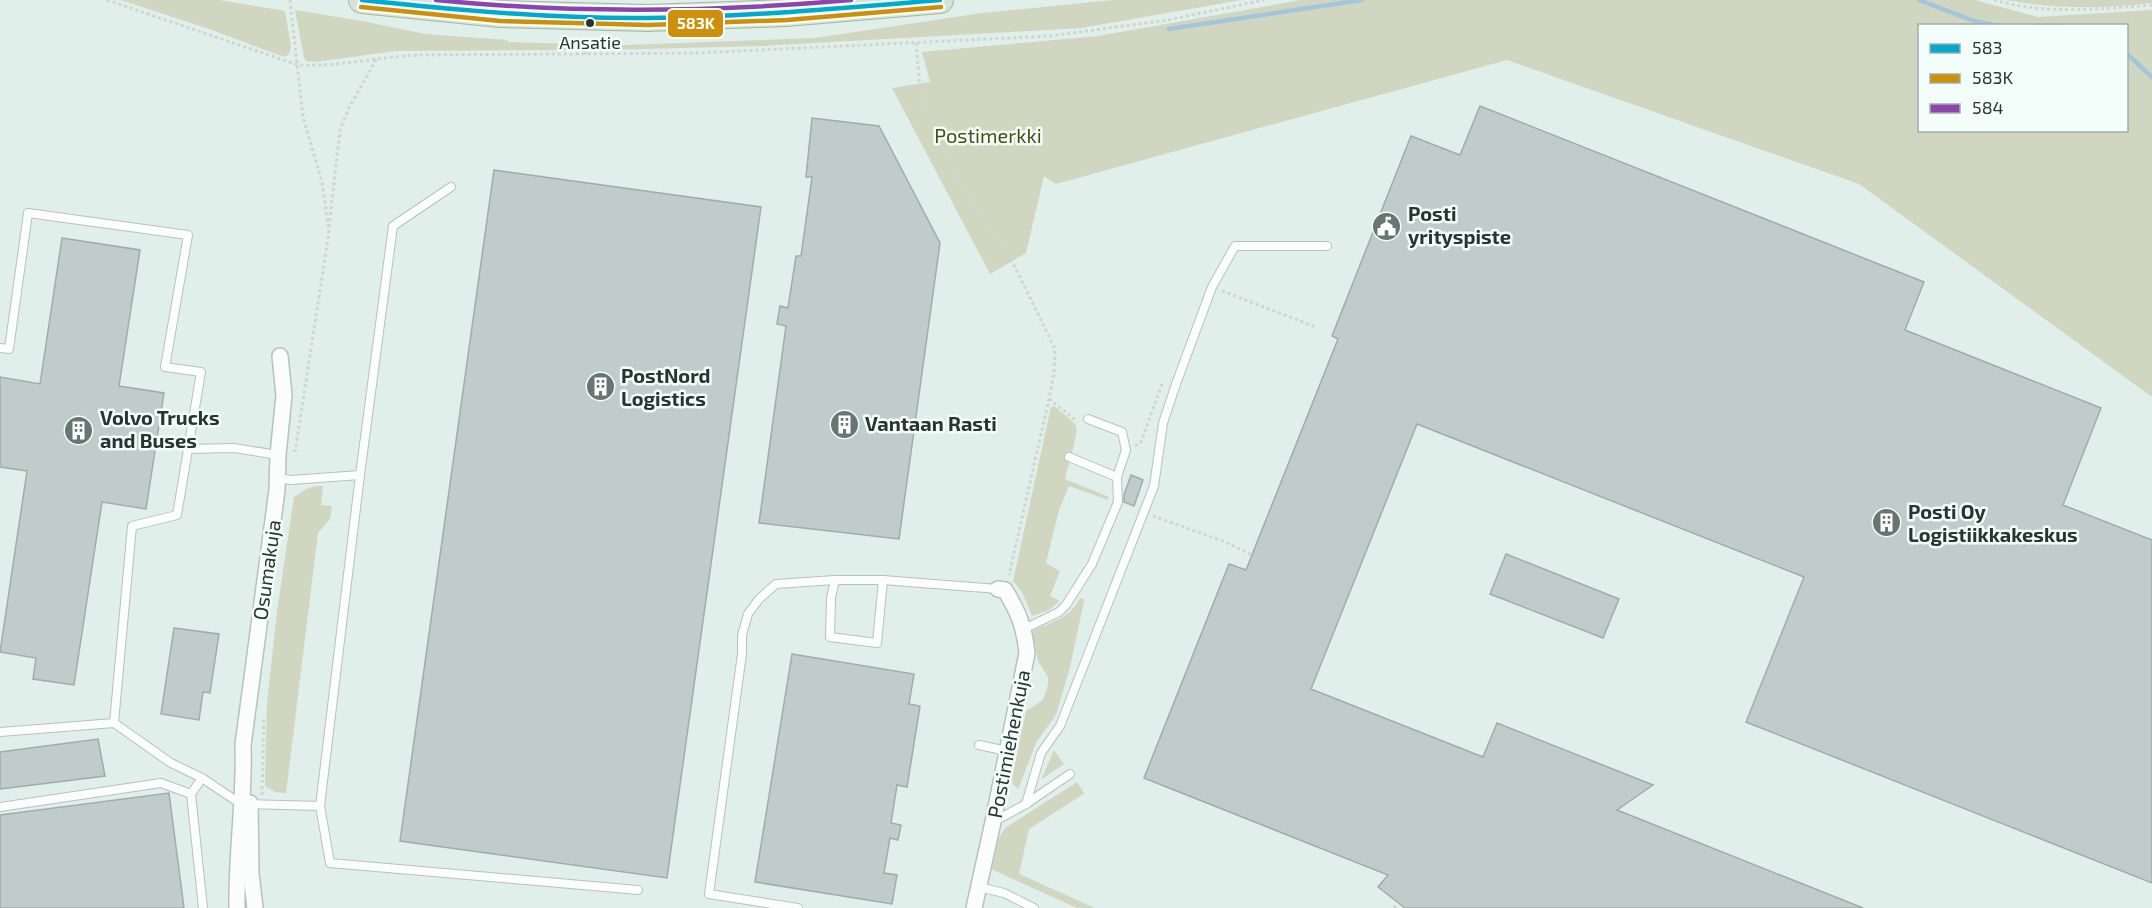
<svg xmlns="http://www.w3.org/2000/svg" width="2152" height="908" font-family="'Exo 2',sans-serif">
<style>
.green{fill:#d0d6bf;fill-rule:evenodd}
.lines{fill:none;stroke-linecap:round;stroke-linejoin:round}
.stream{stroke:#a4c6dd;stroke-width:4.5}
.building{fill:#c0cccb;stroke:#a0acaa;stroke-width:1.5}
.lane-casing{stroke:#b6c2bf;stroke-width:10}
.street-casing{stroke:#b6c2bf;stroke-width:18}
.highway-casing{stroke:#a3b7a6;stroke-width:28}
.path{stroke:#d0d5d3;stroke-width:3;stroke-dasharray:3 3;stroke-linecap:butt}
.lane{stroke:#fafdfc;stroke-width:8}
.street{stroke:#fafdfc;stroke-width:15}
.highway{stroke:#d6e4d6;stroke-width:26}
.bus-1-casing{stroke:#f3fefb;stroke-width:9}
.bus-2-casing{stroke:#f3fefb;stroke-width:9}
.bus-3-casing{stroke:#f3fefb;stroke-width:9}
.bus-1{stroke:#00a9ce;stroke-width:4.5}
.bus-2{stroke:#ce8f0a;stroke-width:4.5}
.bus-3{stroke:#8e44ad;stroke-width:4.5}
.bus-dot{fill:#293430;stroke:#f3fefb;stroke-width:2}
.labels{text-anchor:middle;stroke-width:5;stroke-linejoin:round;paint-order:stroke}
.bus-label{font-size:18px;fill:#293430;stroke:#f3fefb}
.park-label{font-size:20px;fill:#4e4c11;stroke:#f3fefb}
.poi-label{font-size:20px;font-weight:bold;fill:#293430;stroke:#f3fefb;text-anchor:start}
.street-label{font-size:20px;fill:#293430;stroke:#f3fefb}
.line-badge{stroke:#f3fefb;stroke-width:2}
.badge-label{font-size:16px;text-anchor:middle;font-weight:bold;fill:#fff}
</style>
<rect width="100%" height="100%" fill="#e0efea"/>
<!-- green -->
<g class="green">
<path d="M121,0H219L285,11L291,47L289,54L284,57L209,29Z"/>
<path d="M1113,0H1242L1081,28L762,46L600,50L599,46L815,38L982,13Z"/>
<path d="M1301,0H1975L2038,17L2152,10V397L1859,184L1507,60L1056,184L1044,176L1026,253L990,274L892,88L930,82L922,52L1098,36ZM1920,26H2126V130H1920Z"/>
<path d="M2006,0H2152V3C2103,9 2054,9 2006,0Z"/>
<path d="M295,10L367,22L425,34L507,40L508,42L575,44V50L396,51L315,62L307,61L304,58Z"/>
<path d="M1054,406C1060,412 1071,418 1076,426C1079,432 1067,469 1065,479L1109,497L1108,500L1069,486L1059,510L1046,563L1060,571L1050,596L1060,601L1049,610L1032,616L1022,592L1013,581L1051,407Z"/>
<path d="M316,486H323L321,505L332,506L330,519L318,533L286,793L275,792L265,786L267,703L277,612L294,497L306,489Z"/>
<path d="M1080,598L1084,599V601L1070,667L1056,715L1037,741L1018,789L1013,784L1012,778L1026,711L1043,700L1048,685V677L1038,661L1033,633L1034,630C1053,622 1071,617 1080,598Z"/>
<path d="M1054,750L1064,764L1042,779V778Z"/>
<path d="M1077,782L1084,793L1082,795L1029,829L1019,874L1095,908H1077L993,870L992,868L999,838L1005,828Z"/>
</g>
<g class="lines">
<!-- stream -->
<g class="stream">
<path d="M1919,0L1974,21L1999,26"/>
<path d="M1169,29L1362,0"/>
<path d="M2126,53L2152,77"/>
</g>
</g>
<!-- building -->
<g class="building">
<path d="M1480,106L1924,282L1905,330L2101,408L2063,505L2152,540V883L1746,722L1804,577L1417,424L1311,689L1483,757L1497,723L1653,785L1617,810L1863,908H1405L1378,887L1388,875L1144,778L1229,564L1246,570L1338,339L1332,336L1411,136L1460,155Z"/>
<path d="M812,118L879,126L940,243L899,539L759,523L786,326L777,324L780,306L788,308L796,256H801L812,177H806Z"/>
<path d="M494,170L761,207L667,878L400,841Z"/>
<path d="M62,238L140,250L119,386L164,393L146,509L102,502L74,685L33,679L36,658L0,652L27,471L0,467V377L40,384Z"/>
<path d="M1131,475L1143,480L1134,506L1124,502V495Z"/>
<path d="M1506,554L1619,599L1603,638L1490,594Z"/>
<path d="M174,628L219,634L210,693L203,692L199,720L161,714Z"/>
<path d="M792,654L914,674L909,704L920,706L907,787L897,785L891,823L901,825L898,840L890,838L884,873L897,875L892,904L755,882Z"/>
<path d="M98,739L105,776L0,789V752Z"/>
<path d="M169,793L184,908H0V815Z"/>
</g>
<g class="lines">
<defs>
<g id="lane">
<path d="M451,187L393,226L360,475L320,806L330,863L638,890"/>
<path d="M0,348L9,349L28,213L188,235L165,367L201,372L177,515L132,526L114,723"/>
<path d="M188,449L234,448L278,455"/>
<path d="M1069,457L1117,477"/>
<path d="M277,478L291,480L360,475"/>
<path d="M835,580L831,598L830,637L877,643L883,580"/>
<path d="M1024,629L1059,612L1066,605L1092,564L1118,502L1117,477L1126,450L1122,432L1088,419"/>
<path d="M0,732L114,723L171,763L202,778L241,804L320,806"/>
<path d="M979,745L1007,751"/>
<path d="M202,778L191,794L203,908"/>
<path d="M1026,804L1041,753L1060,726L1154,486L1163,423L1176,384L1212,287L1235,246H1327"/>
<path d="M0,807L161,783L191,794"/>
<path d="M993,822L1026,804L1070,774"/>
<path d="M979,887L1004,893L1034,908"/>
<path d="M798,908L709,894L742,654V635L748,614L759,599L776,584L835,580H883L998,589"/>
</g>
<g id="street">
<path d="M250,803L251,874L255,908"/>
<path d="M237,908C236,853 245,799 243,745L277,490L278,455L284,395L280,356"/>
<path d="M974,908L993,822L1027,653C1024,626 1019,613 1005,590L998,589"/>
</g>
<path id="highway" d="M362,0L500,14L648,18L786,13L940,0"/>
</defs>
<!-- lane casing -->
<use href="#lane" class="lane-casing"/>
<!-- street casing -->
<use href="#street" class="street-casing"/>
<!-- highway casing -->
<use href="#highway" class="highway-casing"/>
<!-- path -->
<g class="path">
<path d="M107,0L298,65C338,67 378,57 418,55L697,53L1050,36L1168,20L1264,0"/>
<path d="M290,0L303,117L322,182L329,232L295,452"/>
<path d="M1994,0C2046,15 2098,9 2152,5"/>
<path d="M916,43L920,88L929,119L960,182L1014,265L1055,349L1054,373L1049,399L1009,575"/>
<path d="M585,54L589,43"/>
<path d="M329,227L340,130L349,108L377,58"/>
<path d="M1222,291L1316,327"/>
<path d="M1049,399L1078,422"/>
<path d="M1135,446L1141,442L1162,384"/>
<path d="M1153,516L1223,541L1252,555"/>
<path d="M262,795L264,718"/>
<path d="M1394,908L1397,902"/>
</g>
<!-- lane -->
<use href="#lane" class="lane"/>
<!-- street -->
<use href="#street" class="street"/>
<!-- highway -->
<use href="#highway" class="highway"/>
<defs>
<path id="bus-1" d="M362,0C457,10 553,19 649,18C746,17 843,8 940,0"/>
<path id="bus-2" d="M361,7L500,21L648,25L787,20L941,7"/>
<path id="bus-3" d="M436,0C574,14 713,12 851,0"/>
</defs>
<!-- bus-1 casing -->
<use href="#bus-1" class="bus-1-casing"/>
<!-- bus-2 casing -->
<use href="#bus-2" class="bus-2-casing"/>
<!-- bus-3 casing -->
<use href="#bus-3" class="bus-3-casing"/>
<!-- bus-1 -->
<use href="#bus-1" class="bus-1"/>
<!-- bus-2 -->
<use href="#bus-2" class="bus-2"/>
<!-- bus-3 -->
<use href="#bus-3" class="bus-3"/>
</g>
<!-- icons -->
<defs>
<symbol id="civic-disc" viewBox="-11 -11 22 22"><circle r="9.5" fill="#697571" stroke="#f3fefb"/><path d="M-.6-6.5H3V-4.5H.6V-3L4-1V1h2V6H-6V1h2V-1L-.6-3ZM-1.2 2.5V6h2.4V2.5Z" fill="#fff"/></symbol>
<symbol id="building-disc" viewBox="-11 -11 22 22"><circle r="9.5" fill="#697571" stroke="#f3fefb"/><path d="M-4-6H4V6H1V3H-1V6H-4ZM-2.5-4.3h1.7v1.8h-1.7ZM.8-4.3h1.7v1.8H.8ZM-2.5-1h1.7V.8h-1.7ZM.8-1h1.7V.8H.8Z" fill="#fff"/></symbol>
</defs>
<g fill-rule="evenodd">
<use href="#civic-disc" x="1370" y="210" width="33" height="33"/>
<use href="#building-disc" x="584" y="370" width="33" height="33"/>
<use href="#building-disc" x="828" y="408" width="33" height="33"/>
<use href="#building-disc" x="62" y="414" width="33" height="33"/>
<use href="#building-disc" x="1870" y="506" width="33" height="33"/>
</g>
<!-- markers -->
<circle class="bus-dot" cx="590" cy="23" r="5"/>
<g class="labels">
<!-- bus labels -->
<g class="bus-label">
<text x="590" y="49">Ansatie</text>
</g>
<!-- park labels -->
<g class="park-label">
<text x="988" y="143">Postimerkki</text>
</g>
<!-- poi labels -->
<g class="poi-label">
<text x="1408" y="221">Posti<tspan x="1408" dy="23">yrityspiste</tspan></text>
<text x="621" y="383">PostNord<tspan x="621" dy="23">Logistics</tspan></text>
<text x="100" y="425">Volvo Trucks<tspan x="100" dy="23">and Buses</tspan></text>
<text x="865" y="431">Vantaan Rasti</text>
<text x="1908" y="519">Posti Oy<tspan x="1908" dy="23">Logistiikkakeskus</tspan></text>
</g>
<!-- street labels -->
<g class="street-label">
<text transform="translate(267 570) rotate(-82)" y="7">Osumakuja</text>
<text transform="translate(1009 744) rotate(-79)" y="7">Postimiehenkuja</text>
</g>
</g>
<rect class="line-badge" x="667" y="9" width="57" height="29" rx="6" fill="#ce8f0a"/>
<g class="badge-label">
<text x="696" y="29">583K</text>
</g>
<!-- legend -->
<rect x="1918" y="24" width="210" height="108" fill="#f3fefb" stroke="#a2adaa" stroke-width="1.5"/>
<rect x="1930" y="44" width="30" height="9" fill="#00a9ce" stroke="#a2adaa" stroke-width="1.5"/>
<text x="1972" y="54" font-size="18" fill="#293430">583</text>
<rect x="1930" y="74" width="30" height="9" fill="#ce8f0a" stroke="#a2adaa" stroke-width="1.5"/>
<text x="1972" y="84" font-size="18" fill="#293430">583K</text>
<rect x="1930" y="104" width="30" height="9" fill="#8e44ad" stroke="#a2adaa" stroke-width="1.5"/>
<text x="1972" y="114" font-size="18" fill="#293430">584</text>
</svg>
